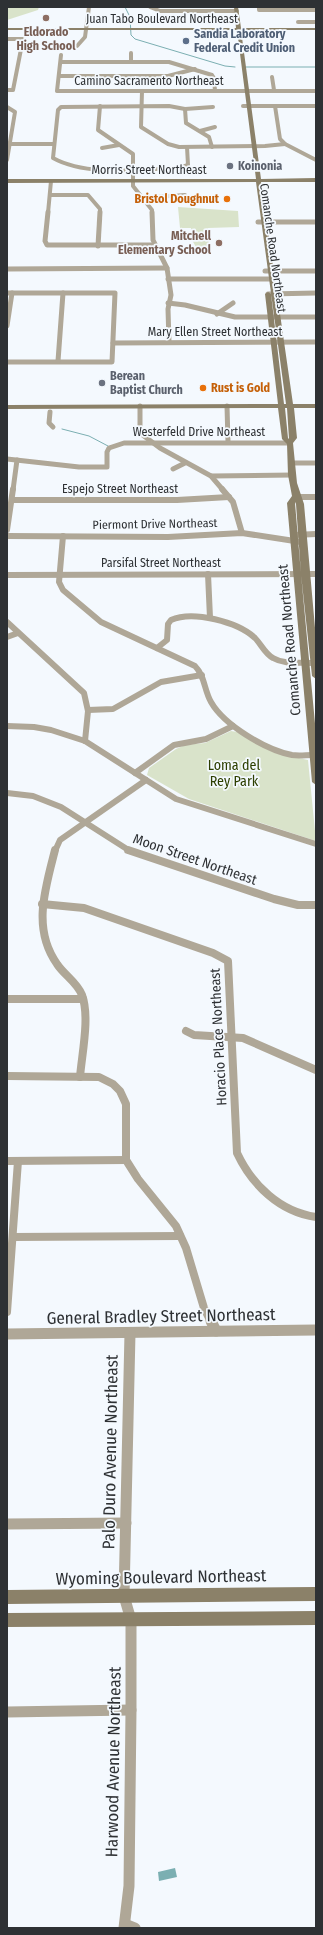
<svg xmlns="http://www.w3.org/2000/svg" width="323" height="1935" font-family="'Fira Sans Condensed',sans-serif">
<style>
.green{fill:#d9e3ca}
.water{fill:#7bafb2}
.lines{fill:none;stroke-linecap:round;stroke-linejoin:round}
.stream{stroke:#7bafb2;stroke-width:1}
.street-far4{stroke:#afa797;stroke-width:4}
.street-far3{stroke:#afa797;stroke-width:5}
.street-far2{stroke:#afa797;stroke-width:6}
.street-far1{stroke:#afa797;stroke-width:8}
.street{stroke:#afa797;stroke-width:11}
.secondary{fill:#8b8169;fill-rule:evenodd}
.education-dot{fill:#8d6e63;stroke:#f4f9fe;stroke-width:1.5}
.service-dot{fill:#5c6f8a;stroke:#f4f9fe;stroke-width:1.5}
.worship-dot{fill:#6b7280;stroke:#f4f9fe;stroke-width:1.5}
.food-dot{fill:#e8710a;stroke:#f4f9fe;stroke-width:1.5}
.labels{text-anchor:middle;stroke-width:3.5;stroke-linejoin:round;paint-order:stroke}
.far-street-label{font-size:12px;fill:#2e3134;stroke:#f4f9fe}
.far-education-label{font-size:12px;font-weight:bold;fill:#785e54;stroke:#f4f9fe}
.far-service-label{font-size:12px;font-weight:bold;fill:#4e5e75;stroke:#f4f9fe;text-anchor:start}
.far-worship-label{font-size:12px;font-weight:bold;fill:#5b616d;stroke:#f4f9fe;text-anchor:start}
.far-food-label{font-size:12px;font-weight:bold;fill:#c56008;stroke:#f4f9fe;text-anchor:end}
.street-label{font-size:14px;fill:#2e3134;stroke:#f4f9fe}
.park-label{font-size:14px;fill:#2d3f01;stroke:#f4f9fe}
.near-street-label{font-size:17px;fill:#2e3134;stroke:#f4f9fe}
</style>
<rect width="100%" height="100%" fill="#f4f9fe"/>
<!-- green -->
<g class="green">
<path d="M39,7L38,10L7,20V8Z"/>
<path d="M178,207L238,211L239,227L208,228L209,247H196L192,240L191,228H180Z"/>
<path d="M231,731L237,732L280,754L308,760L316,841L189,799L147,775L149,768L176,749L185,745L205,743Z"/>
</g>
<!-- water -->
<path class="water" d="M175,1868L177,1877L159,1881L158,1872Z"/>
<g class="lines">
<!-- stream -->
<g class="stream">
<path d="M125,7L130,17L131,35L135,39L225,66L235,67"/>
<path d="M246,67H316"/>
<path d="M62,429L89,436L108,446"/>
</g>
<!-- street-far4 -->
<g class="street-far4">
<path d="M150,7L160,11H237"/>
<path d="M259,7V10H316"/>
<path d="M298,22H316"/>
<path d="M7,39H23L13,90H7"/>
<path d="M77,46L85,37L89,7"/>
<path d="M131,53V62"/>
<path d="M61,55L57,91H316"/>
<path d="M61,62H169L212,75L214,78L215,91"/>
<path d="M59,76H168L195,69"/>
<path d="M272,77L274,90"/>
<path d="M142,91L141,127L168,144L179,147L265,146L285,144"/>
<path d="M100,106L98,130L133,154V186L152,210V213"/>
<path d="M243,106H316"/>
<path d="M275,106L280,139L285,144L316,160"/>
<path d="M7,107L15,112L7,160"/>
<path d="M185,109L169,106L61,107L58,110L53,158C87,177 141,169 179,168L188,165L187,147"/>
<path d="M185,109L186,123L209,137L212,147"/>
<path d="M185,109L213,107"/>
<path d="M200,131L215,127"/>
<path d="M7,144H54"/>
<path d="M102,148L119,145"/>
<path d="M50,195H88L100,209V213"/>
<path d="M142,198L185,195"/>
<path d="M48,213L51,181"/>
</g>
<!-- street-far3 -->
<g class="street-far3">
<path d="M48,212L45,241L47,245H154"/>
<path d="M152,212L153,240L167,268L171,295L168,309L169,342"/>
<path d="M258,222H316"/>
<path d="M98,246L100,212"/>
<path d="M7,269L167,268"/>
<path d="M265,271H316"/>
<path d="M168,279H272"/>
<path d="M7,293H115L112,362H7"/>
<path d="M268,294L316,293"/>
<path d="M168,303L185,305L235,317H316"/>
<path d="M217,314L233,303"/>
<path d="M7,326L12,293"/>
<path d="M113,343L316,342"/>
<path d="M58,361L63,293"/>
<path d="M140,406V433L160,448L211,476L223,490"/>
<path d="M227,406L228,442"/>
<path d="M50,412L49,423L53,427"/>
<path d="M7,459L79,467H107V452L109,448L124,443H290"/>
<path d="M292,463H316"/>
<path d="M173,469L185,463"/>
<path d="M211,476L293,475"/>
<path d="M13,490L17,460"/>
</g>
<!-- street-far2 -->
<g class="street-far2">
<path d="M222,489L233,502L242,533"/>
<path d="M295,497H316"/>
<path d="M12,500H177L229,497"/>
<path d="M7,530L13,489"/>
<path d="M294,535L316,534"/>
<path d="M7,536L168,537L242,533L301,542"/>
<path d="M63,536L59,582L63,590L101,622L195,666C205,676 204,690 211,702C224,725 266,750 292,755C299,756 306,755 313,755"/>
<path d="M208,574L210,618"/>
<path d="M7,575L316,574"/>
<path d="M7,622L84,693L88,711L85,741"/>
<path d="M7,637L18,633"/>
<path d="M157,648L167,640L168,624L171,620C193,610 238,622 255,638C261,644 265,654 273,658C285,665 299,662 312,663"/>
<path d="M88,710L113,709L161,682L202,675"/>
<path d="M7,726L34,727L51,730L85,741L176,799L316,844"/>
<path d="M135,773L174,745L206,739L233,726"/>
<path d="M7,793L33,796L61,807L130,851"/>
<path d="M55,851L60,840L146,780"/>
</g>
<!-- street-far1 -->
<g class="street-far1">
<path d="M55,850C45,889 32,929 57,964C64,975 77,982 82,995C90,1017 82,1053 80,1077"/>
<path d="M128,850L274,899L298,905H316"/>
<path d="M42,904L84,908L213,953L228,961L237,1153C252,1185 280,1212 316,1217"/>
<path d="M7,999H83"/>
<path d="M186,1031L194,1035L243,1038L316,1070"/>
<path d="M7,1076L99,1077L113,1084L120,1091L126,1104V1160L138,1179L176,1226L186,1248L204,1308L211,1322"/>
<path d="M7,1161L126,1160"/>
<path d="M13,1237L180,1236"/>
<path d="M7,1312L18,1161"/>
</g>
<!-- street -->
<g class="street">
<path d="M211,1321L216,1331"/>
<path d="M7,1334L316,1330"/>
<path d="M7,1524L126,1523"/>
<path d="M7,1712L131,1710"/>
<path d="M125,1924L135,1928"/>
<path d="M124,1928L129,1886L131,1710V1620L124,1596L130,1333"/>
</g>
<!-- secondary -->
<g class="secondary">
<path d="M234,7H238L241,28H316V30H241L261,179L316,178V182H261L293,404H316V408H294L297,438L293,443L297,483L304,504L316,639V679L312,676L301,574L316,734V785L312,782L287,503L292,496L288,475L287,444L282,439L278,408L7,409V405L278,404L265,294L268,292L271,294L284,404H286L256,182L7,183V179H256L237,30H7V28H236ZM285,408H287L289,439L288,438ZM295,502L296,504L301,574L295,503Z"/>
<path d="M316,1587V1601L7,1604V1590Z"/>
<path d="M316,1611V1625L7,1627V1613Z"/>
</g>
</g>
<!-- markers -->
<g class="education-dot">
<circle cx="46" cy="18" r="4"/>
<circle cx="219" cy="243" r="4"/>
</g>
<circle class="service-dot" cx="186" cy="41" r="4"/>
<g class="worship-dot">
<circle cx="230" cy="166" r="4"/>
<circle cx="102" cy="383" r="4"/>
</g>
<g class="food-dot">
<circle cx="227" cy="199" r="4"/>
<circle cx="203" cy="388" r="4"/>
</g>
<g class="labels">
<!-- far-street labels -->
<g class="far-street-label">
<text x="162" y="23">Juan Tabo Boulevard Northeast</text>
<text x="149" y="85">Camino Sacramento Northeast</text>
<text x="149" y="174">Morris Street Northeast</text>
<text transform="translate(273 248) rotate(82)" y="4">Comanche Road Northeast</text>
<text x="215" y="336">Mary Ellen Street Northeast</text>
<text x="199" y="436">Westerfeld Drive Northeast</text>
<text x="120" y="493">Espejo Street Northeast</text>
<text transform="translate(155 524) rotate(-1)" y="4">Piermont Drive Northeast</text>
<text x="161" y="567">Parsifal Street Northeast</text>
</g>
<!-- far-education labels -->
<g class="far-education-label">
<text x="46" y="36">Eldorado<tspan x="46" dy="14">High School</tspan></text>
<text x="211" y="240" text-anchor="end">Mitchell<tspan x="211" dy="14">Elementary School</tspan></text>
</g>
<!-- far-service labels -->
<g class="far-service-label">
<text x="194" y="38">Sandia Laboratory<tspan x="194" dy="14">Federal Credit Union</tspan></text>
</g>
<!-- far-worship labels -->
<g class="far-worship-label">
<text x="238" y="170">Koinonia</text>
<text x="110" y="380">Berean<tspan x="110" dy="14">Baptist Church</tspan></text>
</g>
<!-- far-food labels -->
<g class="far-food-label">
<text x="219" y="203">Bristol Doughnut</text>
<text x="211" y="392" text-anchor="start">Rust is Gold</text>
</g>
<!-- street labels -->
<g class="street-label">
<text transform="translate(289 640) rotate(-95)" y="5">Comanche Road Northeast</text>
<text transform="translate(195 859) rotate(19)" y="5">Moon Street Northeast</text>
<text transform="translate(218 1037) rotate(-93)" y="5">Horacio Place Northeast</text>
</g>
<!-- park labels -->
<g class="park-label">
<text x="234" y="770">Loma del<tspan x="234" dy="16">Rey Park</tspan></text>
</g>
<!-- near-street labels -->
<g class="near-street-label">
<text transform="translate(161 1316) rotate(-1)" y="6">General Bradley Street Northeast</text>
<text transform="translate(110 1452) rotate(-89)" y="6">Palo Duro Avenue Northeast</text>
<text transform="translate(161 1577) rotate(-1)" y="6">Wyoming Boulevard Northeast</text>
<text transform="translate(113 1762) rotate(-89)" y="6">Harwood Avenue Northeast</text>
</g>
</g>
<!-- border -->
<rect width="323" height="1935" fill="none" stroke="#2e3134" stroke-width="16"/>
</svg>
